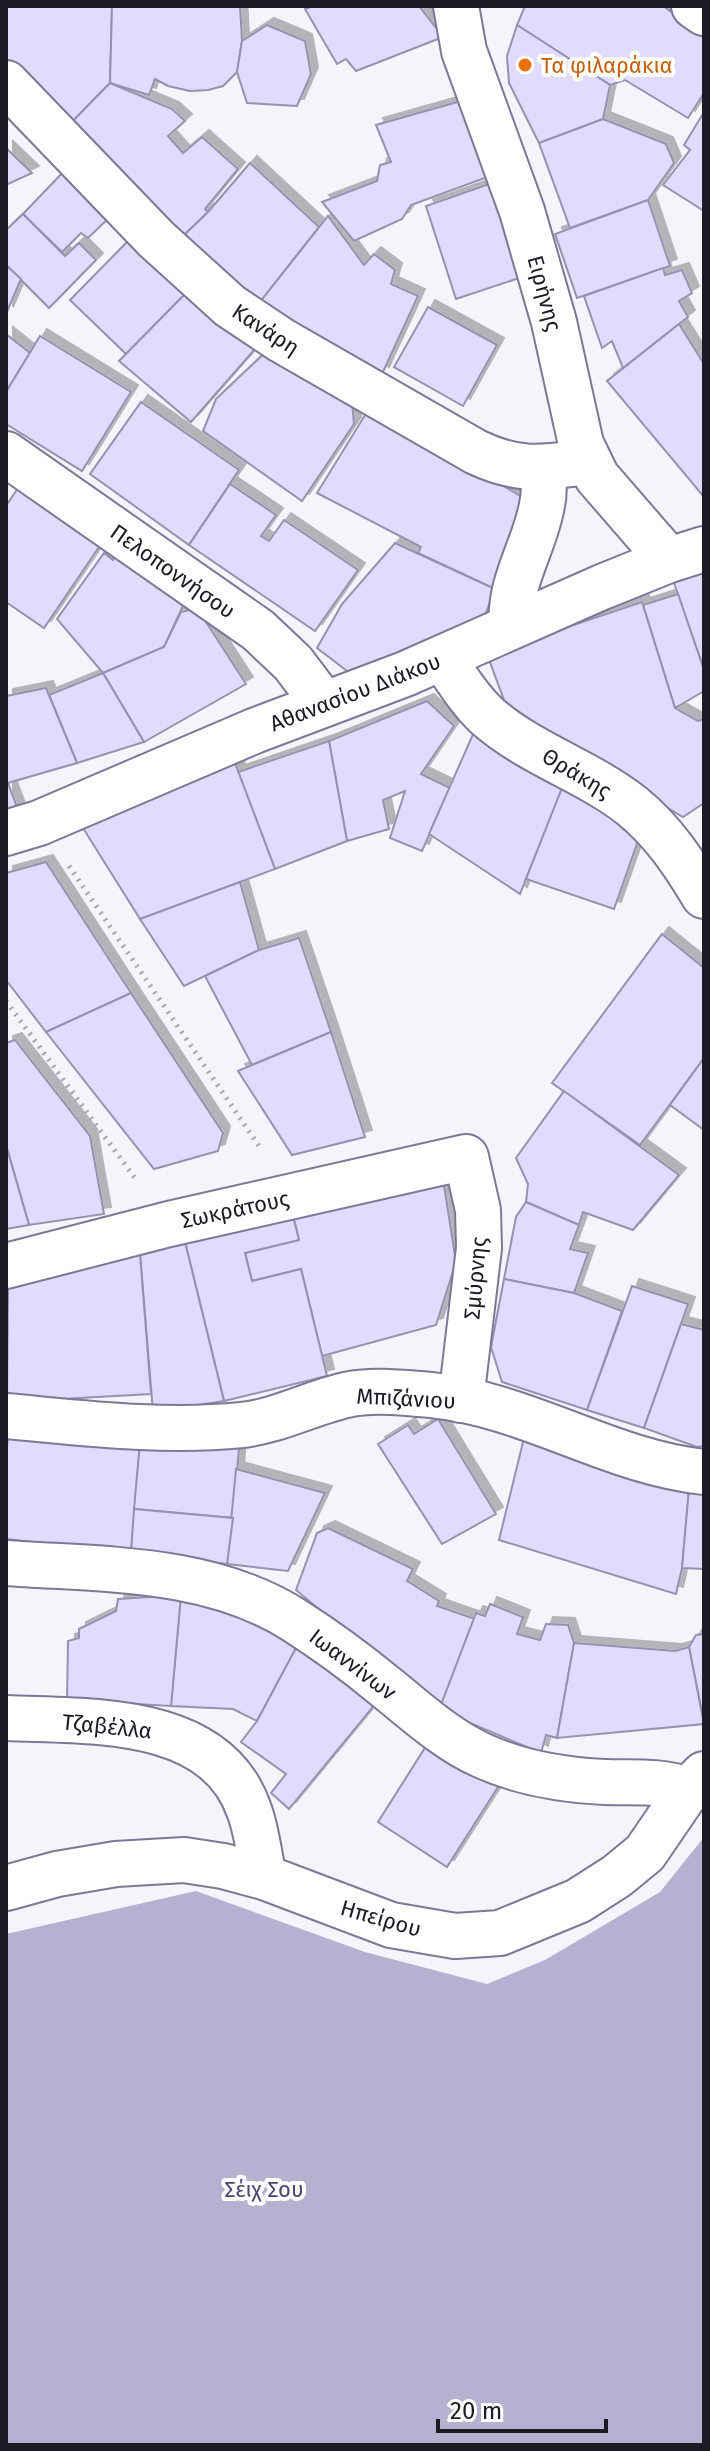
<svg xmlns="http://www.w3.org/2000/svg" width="710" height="2451" font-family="'Fira Sans',sans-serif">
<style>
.forest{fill:#b6b1d1}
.building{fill:#e1dcfd;stroke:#9591af;stroke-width:2;filter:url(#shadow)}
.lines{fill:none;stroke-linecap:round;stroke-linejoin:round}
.minor-casing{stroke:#7d7895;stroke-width:48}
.path{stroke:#a7a6ae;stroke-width:5;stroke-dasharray:2 6;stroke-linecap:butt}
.minor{stroke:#fff;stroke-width:44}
.food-dot{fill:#e8710a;stroke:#fff;stroke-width:3}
.labels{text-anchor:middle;stroke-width:8;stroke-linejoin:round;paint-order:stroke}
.food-label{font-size:22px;fill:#c56008;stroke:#fff;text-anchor:start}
.street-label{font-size:22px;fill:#1c1a25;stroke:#fff}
.park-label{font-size:22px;fill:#4e4573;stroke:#fff}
</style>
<defs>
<filter id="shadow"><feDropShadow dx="7" dy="-7" stdDeviation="0" flood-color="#0004"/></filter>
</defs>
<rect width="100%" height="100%" fill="#f5f4fb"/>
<!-- forest -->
<path class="forest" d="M704,1837V2445H6V1934L196,1891L365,1952L487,1984L545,1960L660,1892Z"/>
<!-- building -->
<g class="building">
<path d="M6,6H112L110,83L67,127L6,58Z"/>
<path d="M112,6H240L242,41L237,72L223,86L208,90L190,91L168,86L155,79L149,95L110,83Z"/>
<path d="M313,6H419L443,37L356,71L346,59L337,64L305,9Z"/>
<path d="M525,6H663L704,35V93L688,118L625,80L610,85L517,25Z"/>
<path d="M267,25L305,41L311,74L297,106L247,103L237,72L242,41Z"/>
<path d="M517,25L610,85L603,119L539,143L509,83L507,56Z"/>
<path d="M110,83L172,109L185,121L168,136L183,153L202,137L238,169L205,209L208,212L179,240L67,127Z"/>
<path d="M461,101L493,175L411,205L402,219L354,241L322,202L377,181L380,165L391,162L376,125Z"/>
<path d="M704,112V211L663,185L690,150L684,145Z"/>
<path d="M603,119L666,144L674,163L648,200L570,228L539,143Z"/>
<path d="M6,148L32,173L6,185Z"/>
<path d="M250,163L319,227L260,302L179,240L208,212Z"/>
<path d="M67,168L113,214L88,238L81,233L62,252L23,214Z"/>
<path d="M492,183L522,277L456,299L426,206Z"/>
<path d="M648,200L670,266L577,298L555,234Z"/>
<path d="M23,214L65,256L79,243L96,260L49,308L6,265V230Z"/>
<path d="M328,216L364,265L374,254L395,270L391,284L418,296L382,374L260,302Z"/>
<path d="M133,236L189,290L126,354L70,300Z"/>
<path d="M6,265L21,279L6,314Z"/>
<path d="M663,268L665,275L682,270L692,293L679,301L688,317L623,368L612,341L602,348L584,296Z"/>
<path d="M189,290L255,349L191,422L119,361Z"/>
<path d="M428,307L497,345L463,406L394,367Z"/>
<path d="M679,324L704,364V497L607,381Z"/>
<path d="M6,334L30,353L6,392Z"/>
<path d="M40,336L131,392L82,471L6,424V392Z"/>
<path d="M270,348L352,400L354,424L302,501L203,431L216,399Z"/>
<path d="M141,402L239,470L189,545L90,474Z"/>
<path d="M370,407L527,500L495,589L418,553L421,547L317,493Z"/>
<path d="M230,484L276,515L261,536L269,541L284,520L358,570L315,631L189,545Z"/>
<path d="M18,488L101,544L44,628L6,602V506Z"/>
<path d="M395,543L495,589L480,628L355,677L317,648L342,604Z"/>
<path d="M121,548L188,595L164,647L103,673L57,619L104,553L113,560Z"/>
<path d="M704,568V670L672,577Z"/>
<path d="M678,594L704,670V691L675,708L643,605Z"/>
<path d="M642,602L675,708L698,721L704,719V803L683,817L580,756L514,727L487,654Z"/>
<path d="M197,608L246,684L144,742L103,673L164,647L181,612Z"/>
<path d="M103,673L144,742L77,763L49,695Z"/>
<path d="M46,688L77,763L8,783L18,810L6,813V696Z"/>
<path d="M427,701L454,726L421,774L450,788L422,851L390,838L405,791L383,800L389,829L347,841L329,741Z"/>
<path d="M474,732L567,776L520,894L429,834Z"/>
<path d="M329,741L347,841L275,869L238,772Z"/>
<path d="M232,755L275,869L140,919L78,820Z"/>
<path d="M562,788L622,812L623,829L640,835L614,909L526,879Z"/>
<path d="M46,862L131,993L46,1032L6,980V873Z"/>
<path d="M240,882L259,950L184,986L140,919Z"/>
<path d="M662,934L704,968V1058L640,1145L552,1083Z"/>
<path d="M299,938L331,1032L252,1065L205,976L259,950Z"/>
<path d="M131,993L223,1133L218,1151L154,1169L46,1032Z"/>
<path d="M331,1032L365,1137L292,1155L238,1071Z"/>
<path d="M15,1040L90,1136L104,1214L29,1225L6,1145V1043Z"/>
<path d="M704,1058V1130L670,1105Z"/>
<path d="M564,1091L679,1175L633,1230L583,1212L579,1225L526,1202L528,1184L516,1158Z"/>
<path d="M6,1145L29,1225L6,1229Z"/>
<path d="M443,1179L456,1262L436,1325L322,1356L301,1269L252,1281L245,1253L299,1240L293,1216Z"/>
<path d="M526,1202L579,1225L570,1249L588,1253L574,1293L504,1279L516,1217Z"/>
<path d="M293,1216L299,1240L245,1253L252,1281L301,1269L327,1376L224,1401L185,1242Z"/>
<path d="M185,1242L224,1401L153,1412L140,1254Z"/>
<path d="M140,1254L151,1394L7,1402L8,1286Z"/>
<path d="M504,1279L574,1293L622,1311L587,1410L502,1382L491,1347Z"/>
<path d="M632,1286L688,1304L644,1428L587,1410Z"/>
<path d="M681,1324L704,1330V1446L697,1447L644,1428Z"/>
<path d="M438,1419L496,1514L442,1544L378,1444L408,1425L414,1434Z"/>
<path d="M8,1436L140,1443L131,1553L6,1539V1455Z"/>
<path d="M524,1438L689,1489L682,1568L676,1594L499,1540Z"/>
<path d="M140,1443L239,1448L233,1518L134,1509Z"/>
<path d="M236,1469L325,1493L288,1571L227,1564Z"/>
<path d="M704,1488V1569L682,1568L689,1489Z"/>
<path d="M134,1509L233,1518L227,1564L131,1553Z"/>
<path d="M328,1528L413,1569L407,1581L439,1601L437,1606L475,1619L439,1710L296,1590L317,1533Z"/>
<path d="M181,1595L303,1635L257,1721L233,1709L171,1706Z"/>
<path d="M181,1595L171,1706L67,1700L68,1641L79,1638V1629L116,1611L118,1599Z"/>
<path d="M490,1604L523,1617L517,1634L540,1640L546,1624L568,1625L574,1643L557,1738L546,1735L541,1753L439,1710L476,1613L485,1616Z"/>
<path d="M704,1634V1723L689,1647L696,1635Z"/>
<path d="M303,1635L377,1702L289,1809L271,1793L286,1774L241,1742L257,1721Z"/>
<path d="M574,1643L675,1651L689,1647L704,1724L557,1738Z"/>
<path d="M428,1743L498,1787L447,1867L378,1822Z"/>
</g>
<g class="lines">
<defs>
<g id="minor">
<path d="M456,6L464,51L522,211L554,322L581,444L597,477L669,560"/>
<path d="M694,6L704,13"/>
<path d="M6,83L156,239L230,306L281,340L476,452C520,473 543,467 589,462"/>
<path d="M6,454L258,630L293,663L324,704"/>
<path d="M512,626C508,583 535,546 542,505C545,492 544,480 542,467"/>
<path d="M443,658C456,678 470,700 487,716C530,754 588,771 632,806C663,831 684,863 704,896"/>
<path d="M6,833L39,823L254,731L405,674L602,587L669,560L704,549"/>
<path d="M6,1266L169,1224L466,1157L478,1210L479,1248L461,1400"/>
<path d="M6,1416C84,1423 163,1433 242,1425C278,1421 311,1403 346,1395C373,1389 404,1393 431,1395C527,1404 609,1462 704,1472"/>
<path d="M6,1563C103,1570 209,1566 294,1620C327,1641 358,1664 387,1688C417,1712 446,1739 481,1755C520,1773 562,1780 605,1782C634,1783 661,1780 688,1790"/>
<path d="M6,1718C89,1722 215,1713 249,1810C257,1831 259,1855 264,1877"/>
<path d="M6,1888L57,1874L116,1864L184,1860L223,1866L264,1877L391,1925L455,1936L500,1933L578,1901L617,1876L645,1853L688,1790L704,1774"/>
</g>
</defs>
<!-- minor casing -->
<use href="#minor" class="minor-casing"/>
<!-- path -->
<g class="path">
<path d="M69,866L261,1149"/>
<path d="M6,1001L137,1181"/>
</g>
<!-- minor -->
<use href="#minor" class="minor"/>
</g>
<!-- markers -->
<circle class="food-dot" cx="525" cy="65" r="8"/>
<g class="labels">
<!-- food labels -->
<g class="food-label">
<text x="541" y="73">Τα φιλαράκια</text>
</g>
<!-- street labels -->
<g class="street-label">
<text transform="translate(545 293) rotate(75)" y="8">Ειρήνης</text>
<text transform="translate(266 329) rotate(33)" y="8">Κανάρη</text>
<text transform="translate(173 571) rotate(35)" y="8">Πελοποννήσου</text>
<text transform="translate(355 692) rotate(-21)" y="8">Αθανασίου Διάκου</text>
<text transform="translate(577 773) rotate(31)" y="8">Θράκης</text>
<text transform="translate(235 1209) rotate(-12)" y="8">Σωκράτους</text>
<text transform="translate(475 1278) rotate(-85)" y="8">Σμύρνης</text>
<text transform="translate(406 1398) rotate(3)" y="8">Μπιζάνιου</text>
<text transform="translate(353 1664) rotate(37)" y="8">Ιωαννίνων</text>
<text transform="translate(107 1726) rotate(6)" y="8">Τζαβέλλα</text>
<text transform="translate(381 1918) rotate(16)" y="8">Ηπείρου</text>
</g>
<!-- park labels -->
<g class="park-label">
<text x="264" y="2197">Σέιχ Σου</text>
</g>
</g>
<!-- border -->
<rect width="710" height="2451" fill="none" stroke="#1c1a25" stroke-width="16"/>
<!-- scale -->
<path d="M438 2419v12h168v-12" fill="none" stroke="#1c1a25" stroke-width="4"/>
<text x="450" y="2419" font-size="24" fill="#1c1a25" stroke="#ffffff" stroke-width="6" paint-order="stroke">20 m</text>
</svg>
